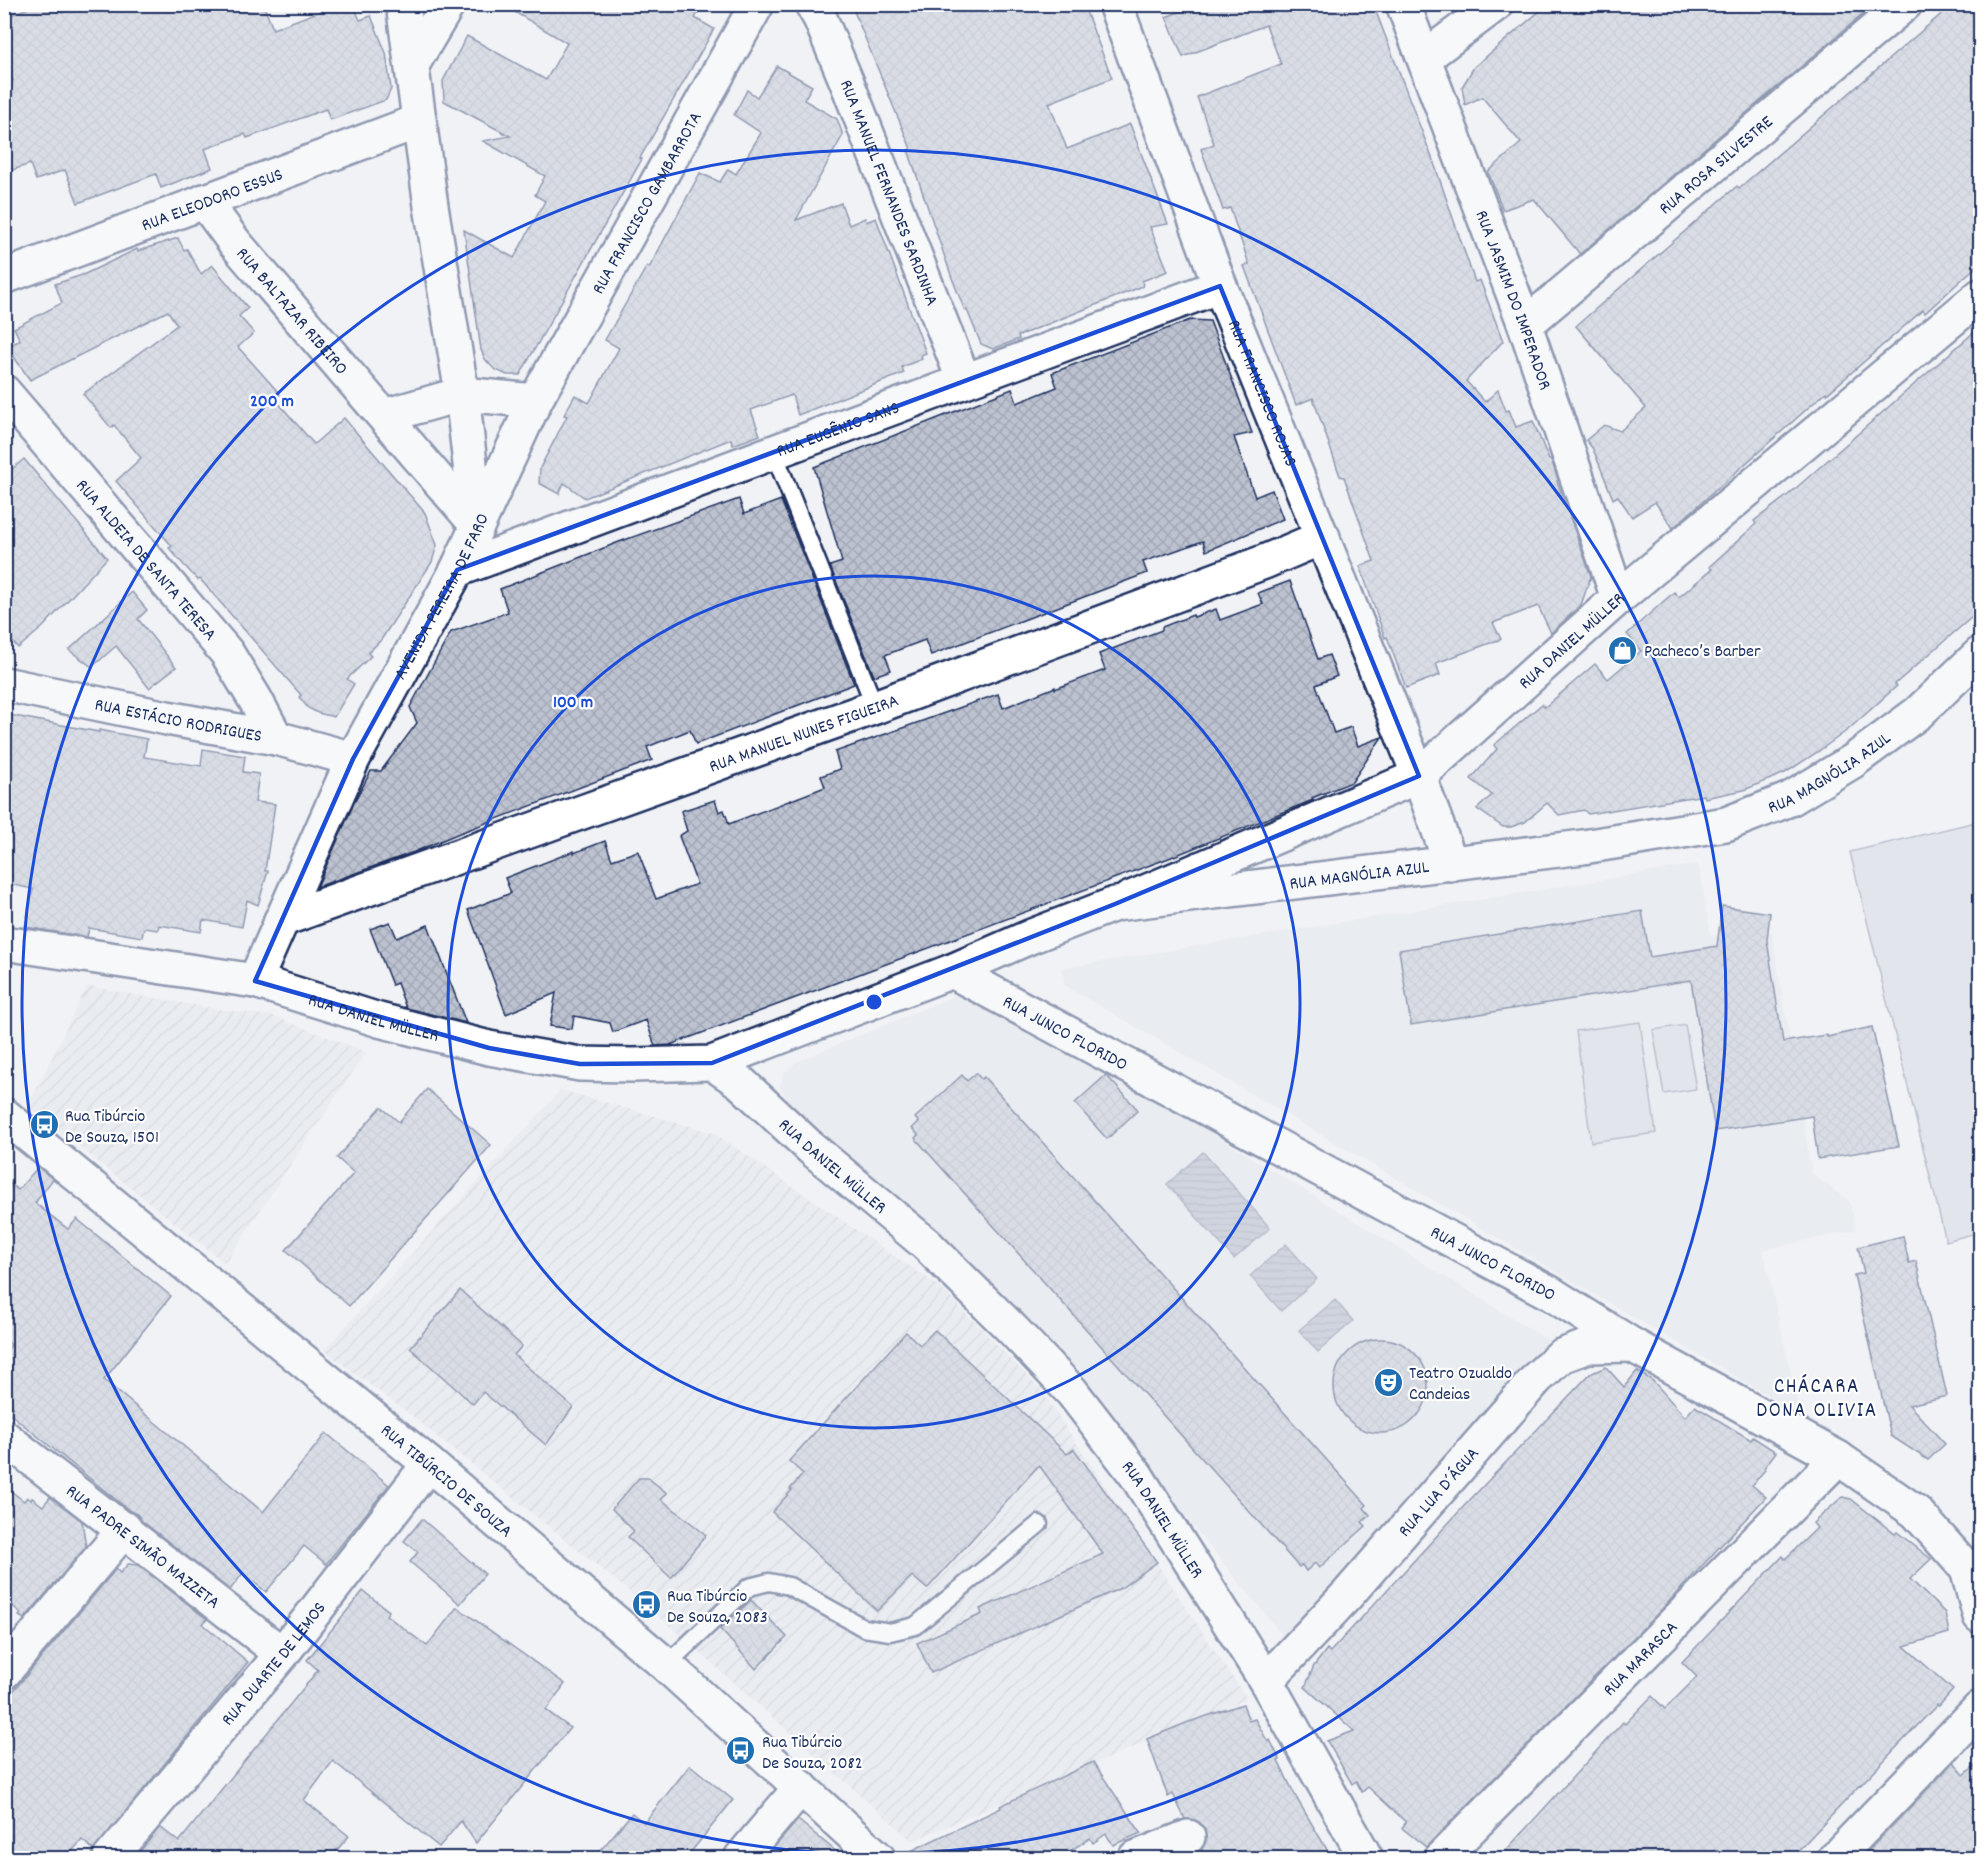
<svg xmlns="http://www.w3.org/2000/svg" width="1985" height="1863" font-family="Dekko,sans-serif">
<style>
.built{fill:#e1e4ea}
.industrial{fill:url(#industrial-furrows)}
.grass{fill:#d2d6df;stroke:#76829e;stroke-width:1.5}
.water{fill:url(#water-rules);stroke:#707c9a;stroke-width:1.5}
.building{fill:url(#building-cross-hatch);stroke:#1b2f5e;stroke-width:1.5}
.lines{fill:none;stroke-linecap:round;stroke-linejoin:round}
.service-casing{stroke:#1b2f5e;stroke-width:21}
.minor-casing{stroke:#1b2f5e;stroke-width:38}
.tertiary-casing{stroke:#1b2f5e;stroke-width:38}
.secondary-casing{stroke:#1b2f5e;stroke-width:38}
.service{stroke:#fff;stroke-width:16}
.minor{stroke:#fff;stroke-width:33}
.tertiary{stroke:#fff;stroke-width:33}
.secondary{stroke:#fff;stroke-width:33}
.marked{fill:none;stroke:#1d4ed8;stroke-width:4.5;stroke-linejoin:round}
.ring{fill:none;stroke:#1d4ed8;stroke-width:3}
.labels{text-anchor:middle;stroke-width:4.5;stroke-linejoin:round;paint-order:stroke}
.street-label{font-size:18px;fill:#1b2f5e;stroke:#fff}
.poi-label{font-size:18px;fill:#1b2f5e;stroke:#fff;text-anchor:start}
.quarter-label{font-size:21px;letter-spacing:1.5px;fill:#1b2f5e;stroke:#fff}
.centre{fill:#1d4ed8;stroke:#fff;stroke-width:3}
.ring-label{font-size:18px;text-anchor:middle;font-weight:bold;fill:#1d4ed8;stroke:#fff;stroke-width:4.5;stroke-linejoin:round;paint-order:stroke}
</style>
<defs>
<pattern id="industrial-furrows" width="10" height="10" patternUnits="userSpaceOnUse" patternTransform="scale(1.5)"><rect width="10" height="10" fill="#e1e4ea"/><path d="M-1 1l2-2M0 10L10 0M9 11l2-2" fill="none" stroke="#c0c4cb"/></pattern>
<pattern id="water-rules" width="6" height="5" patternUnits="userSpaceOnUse" patternTransform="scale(1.5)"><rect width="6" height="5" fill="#a8b0c2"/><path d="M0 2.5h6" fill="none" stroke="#8890a1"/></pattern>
<pattern id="building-cross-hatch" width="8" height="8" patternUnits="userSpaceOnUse" patternTransform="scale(1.5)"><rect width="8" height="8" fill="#bcc2d0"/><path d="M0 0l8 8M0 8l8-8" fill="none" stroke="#a1a7b5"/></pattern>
</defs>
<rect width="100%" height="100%" fill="#f1f2f5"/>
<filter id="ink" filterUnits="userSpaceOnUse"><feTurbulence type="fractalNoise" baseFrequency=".0167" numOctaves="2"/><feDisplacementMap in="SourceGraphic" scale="12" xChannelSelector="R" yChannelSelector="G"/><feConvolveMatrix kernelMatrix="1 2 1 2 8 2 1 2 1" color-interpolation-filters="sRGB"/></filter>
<g filter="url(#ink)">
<!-- built -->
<g class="built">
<path d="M1698,864L1711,935L1772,933L1812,1174L1850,1202L1856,1230L1763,1250L1800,1414L1064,985L1062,968Z"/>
<path d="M961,993L1111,1071L1548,1340L1283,1636L1067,1372L815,1131L792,1107L780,1088L784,1073L796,1062Z"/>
</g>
<!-- industrial -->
<g class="industrial">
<path d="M87,986L216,1009L273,1016L366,1052L225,1263L28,1106Z"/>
<path d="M561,1090L714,1133L940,1287L1041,1390L1247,1699L912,1841L646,1605L413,1417L324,1350Z"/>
</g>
<!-- grass -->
<g class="grass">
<path d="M1980,821V1232L1946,1241L1850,852Z"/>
<path d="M1640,1022L1656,1133L1591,1142L1576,1031Z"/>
<path d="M1685,1025L1696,1089L1664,1094L1653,1030Z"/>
</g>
<!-- water -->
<g class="water">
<path d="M1203,1152L1270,1228L1234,1259L1167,1184Z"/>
<path d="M1286,1244L1317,1279L1281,1311L1250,1276Z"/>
<path d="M1335,1300L1353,1321L1318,1352L1299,1330Z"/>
</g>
<!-- building -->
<g class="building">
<path d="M37,4H59L62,13L83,4H243L245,11L263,4L273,29L339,4H353L360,20L371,16L386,53L391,89L386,100L330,120L326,109L247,138L245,134L205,149L212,168L161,188L156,174L78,203L65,170L36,180L30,164L4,173V84L13,80L4,60V18Z"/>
<path d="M501,4H703L695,18L714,29L640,158L642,159L520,375H507L494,369L485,359L481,350L464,230L514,258L545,201L535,195L545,176L483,141L510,136L444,101L443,81L467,36L546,80L567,43Z"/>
<path d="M851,4H1083L1112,78L1049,103L1067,149L1130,124L1168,224L1150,227L1168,271L1142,281L1143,286L1018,336L1019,339L993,349L981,344L967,310L965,311L952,278L908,150L911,149Z"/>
<path d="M1199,4H1373L1434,163L1475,282L1480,280L1503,341L1466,381L1485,402L1498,390L1506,411L1509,410L1516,427L1533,421L1549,460L1551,459L1558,480L1557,481L1591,576L1581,605L1551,633L1538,606L1493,623L1501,639L1436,663L1440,675L1406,688L1387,637L1385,638L1360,566L1374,561L1344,477L1340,476L1313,398L1296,405L1244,266L1249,264L1230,208L1223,210L1201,149L1214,144L1197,97L1281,64L1266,25L1183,57L1166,17Z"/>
<path d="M1548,4H1875L1580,254L1534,199L1503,210L1488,172L1521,143L1482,97L1465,105L1462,87L1474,67Z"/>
<path d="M1953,4H1980V263L1925,313L1923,310L1827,394L1826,392L1673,528L1655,502L1632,517L1618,496L1613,499L1593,449L1586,440L1604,425L1620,431L1646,408L1576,326L1737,186L1739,188Z"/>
<path d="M777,66L812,86L804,100L837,119L843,135L796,220L841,203L849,225L865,218L866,222L876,218L926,353L921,355L922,359L902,367L904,373L798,415L792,395L751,410L760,435L733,445L731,439L585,498L564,483L559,494L539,483L540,468L567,416L564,415L575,395L589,403L619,348L605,340L647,266L649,268L700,173L720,182L728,169L736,174L761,133L734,115L747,90L757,97Z"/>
<path d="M178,238L184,250L187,249L201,274L212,265L248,308L239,316L254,333L238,347L280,394L275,399L314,444L344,418L425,513L437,545L432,562L381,640L368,653L371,656L347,679L354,684L334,717L318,713L308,708L299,697L301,695L200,579L198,580L183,564L169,548L172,546L116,481L141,458L114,425L111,428L83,394L177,325L168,311L30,380L7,347L20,340L14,328L62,303L55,284L85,274L137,249L138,251Z"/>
<path d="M1190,320L1210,321L1252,433L1234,437L1255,497L1272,490L1283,519L1206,551L1203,541L1143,562L1147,573L931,655L925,640L885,655L891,670L874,676L830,566L842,562L814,467L1012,389L1017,403L1057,387L1052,373Z"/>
<path d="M1980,327V610L1895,684L1897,686L1849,729L1819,751L1785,773L1744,790L1705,798L1704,795L1588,814L1584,810L1559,815L1547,803L1525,822L1511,827H1503L1477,809L1492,795L1471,779L1497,749L1494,745L1542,704L1545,707L1595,664L1608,679L1641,651L1627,634L1674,592L1679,597L1712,569L1709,567L1756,524L1754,521L1788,495Z"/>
<path d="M24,459L107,558L43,627L18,648L4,632V476Z"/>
<path d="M739,499L744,514L781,500L854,684L696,744L690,730L647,747L652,760L457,834L414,852L317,887L354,803L371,771H381L417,723L410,707L451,632L508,612L500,589L619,542Z"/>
<path d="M1290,581L1318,659L1329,655L1337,676L1316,685L1334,733L1351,727L1358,746L1382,737L1352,782L1312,798L1313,800L1169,858L670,1045L655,1046L646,1020L613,1032L610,1023L574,1016L572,1029L550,1026L556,993L506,1014L468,910L511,893L505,878L574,851V853L605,841L612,860L638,851L656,899L697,884L679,836L687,831L681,811L715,800L719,812L724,810L729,824L825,787L821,776L840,769L835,752L998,694L1003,708L1055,687V689L1105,670L1099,654L1162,630V627L1193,615L1194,617L1216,609L1220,620L1263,604L1258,593Z"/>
<path d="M132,592L147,610L138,619L176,667L149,688L116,646L92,667L69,650Z"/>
<path d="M4,714L99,732V730L147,739L144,757L201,766L203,749L245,756L243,772L259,774L255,802L275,804L265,871H268L258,905L247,900L242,927L203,920L201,932L159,925L158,930L144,928L142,937L89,928L87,937L25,927L33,889L4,883Z"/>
<path d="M1722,906L1770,913L1767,940L1783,1042L1827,1035V1037L1872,1027L1899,1146L1818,1159L1812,1116L1715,1131L1691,980L1411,1025L1399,950L1642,911L1650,957L1717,946Z"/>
<path d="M390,922L397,938L428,925L466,1023L406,1008L397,983L392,985L370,929Z"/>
<path d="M976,1073L981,1079L984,1077L1367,1505L1364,1508L1370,1515L1362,1522L1366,1526L1319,1568L1315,1563L1306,1571L1302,1565L1299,1567L915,1138L918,1135L912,1128L919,1122L915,1118L962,1075L967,1081Z"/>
<path d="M1106,1075L1138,1110L1107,1139L1075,1103Z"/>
<path d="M427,1089L491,1145L349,1306L286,1250L354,1173L337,1158L381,1107L399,1122Z"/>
<path d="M38,1167L53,1179L35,1203L68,1229L77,1219L171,1296L104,1380L263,1512L326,1433L389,1485L326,1564L304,1546L266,1592L243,1573L230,1590L142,1521L137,1514L130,1511L4,1409V1354L11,1345L4,1339V1179L18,1190Z"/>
<path d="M1903,1236L1909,1263L1916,1261L1947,1396L1909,1405L1945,1444L1928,1460L1891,1436L1854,1275L1864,1273L1858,1247Z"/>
<path d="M460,1290L522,1346L514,1355L573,1407L546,1445L483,1392L473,1404L410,1348Z"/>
<path d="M935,1330L1067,1454L1074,1449L1157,1562L1121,1588L931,1673L917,1643L982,1614L980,1609L1103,1554L1039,1465L927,1589L912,1576L877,1611L772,1512L792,1490L790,1489L803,1474L789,1461L906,1332L920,1345Z"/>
<circle cx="1381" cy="1386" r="47"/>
<path d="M1606,1367L1624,1387L1637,1371L1653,1381L1685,1417L1695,1406L1751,1440L1753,1437L1776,1452L1764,1468L1765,1470L1752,1485L1766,1497L1662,1609L1426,1847L1402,1828L1406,1822L1368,1787L1362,1792L1356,1781L1352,1784L1327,1741L1354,1731L1305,1687L1314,1666L1327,1649L1330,1652L1466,1504L1590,1374Z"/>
<path d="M639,1478H648L667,1493L661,1499L706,1535L671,1578L628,1537L634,1531L612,1509Z"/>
<path d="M4,1486L24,1501L27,1497L31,1500L32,1498L43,1506L50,1497L82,1521L86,1547L24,1619L19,1616L21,1613L4,1599Z"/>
<path d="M1842,1497L1851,1499L1895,1534L1897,1532L1931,1559L1910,1579L1945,1613L1949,1633L1904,1646L1953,1690L1939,1706L1937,1705L1791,1858H1499L1623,1722L1625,1724L1652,1696L1665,1709L1697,1677L1682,1662L1783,1556L1785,1559L1817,1528L1813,1523Z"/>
<path d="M422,1519L485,1574L460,1604L410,1562L418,1552L404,1541Z"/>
<path d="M128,1564L138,1565L207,1619L203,1624L248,1662L94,1850L82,1840L66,1858H4V1702L116,1569L120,1573Z"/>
<path d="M363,1591L389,1611L386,1615L427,1646L457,1607L565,1684L546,1710L570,1728L476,1843L461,1821L439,1847L333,1761L304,1800L349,1836L330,1858H134L160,1827L179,1842L318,1670L307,1660Z"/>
<path d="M751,1600L787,1637L756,1669L720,1629Z"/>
<path d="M1243,1704L1249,1721L1255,1719L1268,1742L1270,1740L1280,1760L1278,1761L1297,1799L1332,1858H1207L1202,1849L1206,1840L1205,1830L1199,1822L1191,1819H1185L1173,1794L1168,1797L1147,1739L1186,1723Z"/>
<path d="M1980,1761V1858H1861L1954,1762L1964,1775Z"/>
<path d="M1093,1762L1141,1833L1113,1845L1106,1834L1093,1843L1090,1838L1059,1858H896L1001,1808L1000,1806Z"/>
<path d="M690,1765L733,1800L686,1858H594L632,1813L644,1823Z"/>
<path d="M798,1820L844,1858H765Z"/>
</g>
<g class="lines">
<defs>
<g id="service">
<path d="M774,453L875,707"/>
<path d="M666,1665L749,1587L769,1582L789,1586L864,1628L890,1632L915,1626L1039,1524"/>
</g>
<g id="minor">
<path d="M403,4L431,206L462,394L477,525"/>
<path id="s1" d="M812,4L820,18L848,85L964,381"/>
<path id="s2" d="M1115,4L1220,286L1419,776L1451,864"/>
<path id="s3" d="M1403,4L1525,325L1618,598"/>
<path d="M1424,58L1496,4"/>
<path d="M412,65L448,4"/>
<path id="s4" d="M204,201L235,243L477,525"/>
<path id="s5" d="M4,277L419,121"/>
<path id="s6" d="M1525,325L1905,4"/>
<path id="s7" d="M4,392L227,653L255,699L276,738"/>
<path d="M384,416L462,394L535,401"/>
<path id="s8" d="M457,570L1220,286"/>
<path id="s9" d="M4,684L167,718L276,738L353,759"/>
<path id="s10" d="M1129,899L1419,776L1618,598L1980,296"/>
<path id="s11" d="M281,920L875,707L1264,562L1323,537"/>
<path id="s12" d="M952,971L1550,1293L1632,1345L1838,1458L1916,1512L1967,1569L1980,1616"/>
<path id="s13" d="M255,981L353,759L457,570L535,401L757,4"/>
<path id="s14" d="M712,1063L740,1082L811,1148L926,1244L1012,1329L1072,1392L1136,1475L1266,1681L1366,1858"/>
<path id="s15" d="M4,1437L282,1654"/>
<path d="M4,1672L125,1529"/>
<path id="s16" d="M1266,1681L1348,1594L1537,1378L1561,1356L1588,1346L1632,1345"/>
<path id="s17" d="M110,1858L282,1654L429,1464"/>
<path d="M741,1858L801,1787"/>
<path d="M1135,1858L1188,1837"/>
<path id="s18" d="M1441,1858L1838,1458"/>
<path d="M1835,1858L1980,1708"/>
</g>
<g id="tertiary">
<path id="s19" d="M4,943L255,981L379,1020L489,1048L580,1064L632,1065L712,1063L952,971L1032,936L1115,904L1583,847L1726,824L1790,799L1853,761L1918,713L1980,654"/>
</g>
<g id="secondary">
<path id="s20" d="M4,1115L429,1464L666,1665L878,1858"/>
</g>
</defs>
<!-- service casing -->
<use href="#service" class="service-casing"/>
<!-- minor casing -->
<use href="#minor" class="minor-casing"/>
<!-- tertiary casing -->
<use href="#tertiary" class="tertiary-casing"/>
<!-- secondary casing -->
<use href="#secondary" class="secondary-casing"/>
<!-- service -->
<use href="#service" class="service"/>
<!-- minor -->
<use href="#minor" class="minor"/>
<!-- tertiary -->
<use href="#tertiary" class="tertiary"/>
<!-- secondary -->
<use href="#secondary" class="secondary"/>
</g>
</g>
<!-- marked area -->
<path d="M0 0H1985V1863H0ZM1220,286L1419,776L1115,904L712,1063L580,1064L489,1048L255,981L353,759L457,570Z" fill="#f1f2f5" fill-opacity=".55" fill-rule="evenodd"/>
<path class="marked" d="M1220,286L1419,776L1115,904L712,1063L580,1064L489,1048L255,981L353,759L457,570Z"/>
<!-- distance rings -->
<g class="ring">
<circle cx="874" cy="1002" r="426"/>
<circle cx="874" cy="1002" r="852"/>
</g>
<!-- icons -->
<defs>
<symbol id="shop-disc" viewBox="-11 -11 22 22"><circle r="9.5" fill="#1f6fb2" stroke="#fff"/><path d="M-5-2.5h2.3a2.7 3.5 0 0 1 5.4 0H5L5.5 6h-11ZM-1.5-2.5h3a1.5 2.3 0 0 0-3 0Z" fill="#fff"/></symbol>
<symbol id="bus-disc" viewBox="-11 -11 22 22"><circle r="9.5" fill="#1f6fb2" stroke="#fff"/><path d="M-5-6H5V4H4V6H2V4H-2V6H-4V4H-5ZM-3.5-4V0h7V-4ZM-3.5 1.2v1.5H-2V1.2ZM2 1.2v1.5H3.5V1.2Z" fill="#fff"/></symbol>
<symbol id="theatre-disc" viewBox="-11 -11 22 22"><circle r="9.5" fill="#1f6fb2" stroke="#fff"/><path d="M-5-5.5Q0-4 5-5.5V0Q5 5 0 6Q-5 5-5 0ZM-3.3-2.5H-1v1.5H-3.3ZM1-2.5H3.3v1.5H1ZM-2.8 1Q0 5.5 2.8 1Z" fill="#fff"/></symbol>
</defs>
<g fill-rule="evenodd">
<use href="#shop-disc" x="1606" y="634" width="33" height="33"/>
<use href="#bus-disc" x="28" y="1108" width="33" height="33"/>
<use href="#theatre-disc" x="1372" y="1366" width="33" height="33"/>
<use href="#bus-disc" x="630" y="1588" width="33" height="33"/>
<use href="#bus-disc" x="724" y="1734" width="33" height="33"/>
</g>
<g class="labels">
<!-- street labels -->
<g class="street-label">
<text dy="6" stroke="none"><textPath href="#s6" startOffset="249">RUA ROSA SILVESTRE</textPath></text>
<text dy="6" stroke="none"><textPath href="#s1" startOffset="204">RUA MANUEL FERNANDES SARDINHA</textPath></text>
<text dy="6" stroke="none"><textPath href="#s5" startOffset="222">RUA ELEODORO ESSUS</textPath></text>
<text dy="6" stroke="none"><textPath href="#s13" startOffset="872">RUA FRANCISCO GAMBARROTA</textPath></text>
<text dy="6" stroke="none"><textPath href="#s3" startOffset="316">RUA JASMIM DO IMPERADOR</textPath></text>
<text dy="6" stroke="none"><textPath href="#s4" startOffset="141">RUA BALTAZAR RIBEIRO</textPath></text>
<text dy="6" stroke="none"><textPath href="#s2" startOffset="416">RUA FRANCISCO ROJAS</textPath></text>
<text dy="6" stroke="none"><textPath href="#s8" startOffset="406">RUA EUGÊNIO SANS</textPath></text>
<text dy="6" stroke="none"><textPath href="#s7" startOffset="220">RUA ALDEIA DE SANTA TERESA</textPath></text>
<text dy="6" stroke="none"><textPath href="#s13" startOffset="428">AVENIDA PEREIRA DE FARO</textPath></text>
<text dy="6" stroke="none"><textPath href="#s10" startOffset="519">RUA DANIEL MÜLLER</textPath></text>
<text dy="6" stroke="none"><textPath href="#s9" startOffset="178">RUA ESTÁCIO RODRIGUES</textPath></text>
<text dy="6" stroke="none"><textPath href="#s11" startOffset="555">RUA MANUEL NUNES FIGUEIRA</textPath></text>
<text dy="6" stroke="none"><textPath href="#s19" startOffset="1887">RUA MAGNÓLIA AZUL</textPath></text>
<text dy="6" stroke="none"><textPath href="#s19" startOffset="1401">RUA MAGNÓLIA AZUL</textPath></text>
<text dy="6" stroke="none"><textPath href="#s19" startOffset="378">RUA DANIEL MÜLLER</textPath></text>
<text dy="6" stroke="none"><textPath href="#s12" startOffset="129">RUA JUNCO FLORIDO</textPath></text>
<text dy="6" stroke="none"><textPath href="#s14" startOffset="159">RUA DANIEL MÜLLER</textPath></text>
<text dy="6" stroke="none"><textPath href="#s12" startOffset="615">RUA JUNCO FLORIDO</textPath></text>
<text dy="6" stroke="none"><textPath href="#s20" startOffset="574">RUA TIBÚRCIO DE SOUZA</textPath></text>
<text dy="6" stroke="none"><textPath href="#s16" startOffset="256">RUA LUA D´ÁGUA</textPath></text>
<text dy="6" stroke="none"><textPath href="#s14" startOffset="645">RUA DANIEL MÜLLER</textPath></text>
<text dy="6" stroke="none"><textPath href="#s15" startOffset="177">RUA PADRE SIMÃO MAZZETA</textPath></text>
<text dy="6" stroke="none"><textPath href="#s18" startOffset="282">RUA MARASCA</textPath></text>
<text dy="6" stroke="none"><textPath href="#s17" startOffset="254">RUA DUARTE DE LEMOS</textPath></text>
</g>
<!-- poi labels -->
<g class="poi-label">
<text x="1644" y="656">Pacheco’s Barber</text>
<text x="65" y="1121">Rua Tibúrcio<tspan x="65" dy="21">De Souza, 1501</tspan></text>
<text x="1409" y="1378">Teatro Ozualdo<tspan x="1409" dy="21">Candeias</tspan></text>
<text x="667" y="1601">Rua Tibúrcio<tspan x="667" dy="21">De Souza, 2083</tspan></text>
<text x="762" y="1747">Rua Tibúrcio<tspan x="762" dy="21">De Souza, 2082</tspan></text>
</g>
<!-- quarter labels -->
<g class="quarter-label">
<text x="1817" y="1392">CHÁCARA<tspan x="1817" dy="24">DONA OLIVIA</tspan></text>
</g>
</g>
<circle cx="874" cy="1002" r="9" class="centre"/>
<g class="ring-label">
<text x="272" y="406">200 m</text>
<text x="573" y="707">100 m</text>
</g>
<!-- margin -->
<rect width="1985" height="1863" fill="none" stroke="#fff" stroke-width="24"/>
<rect x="12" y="12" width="1961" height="1839" fill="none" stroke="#1b2f5e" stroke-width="2" filter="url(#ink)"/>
</svg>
